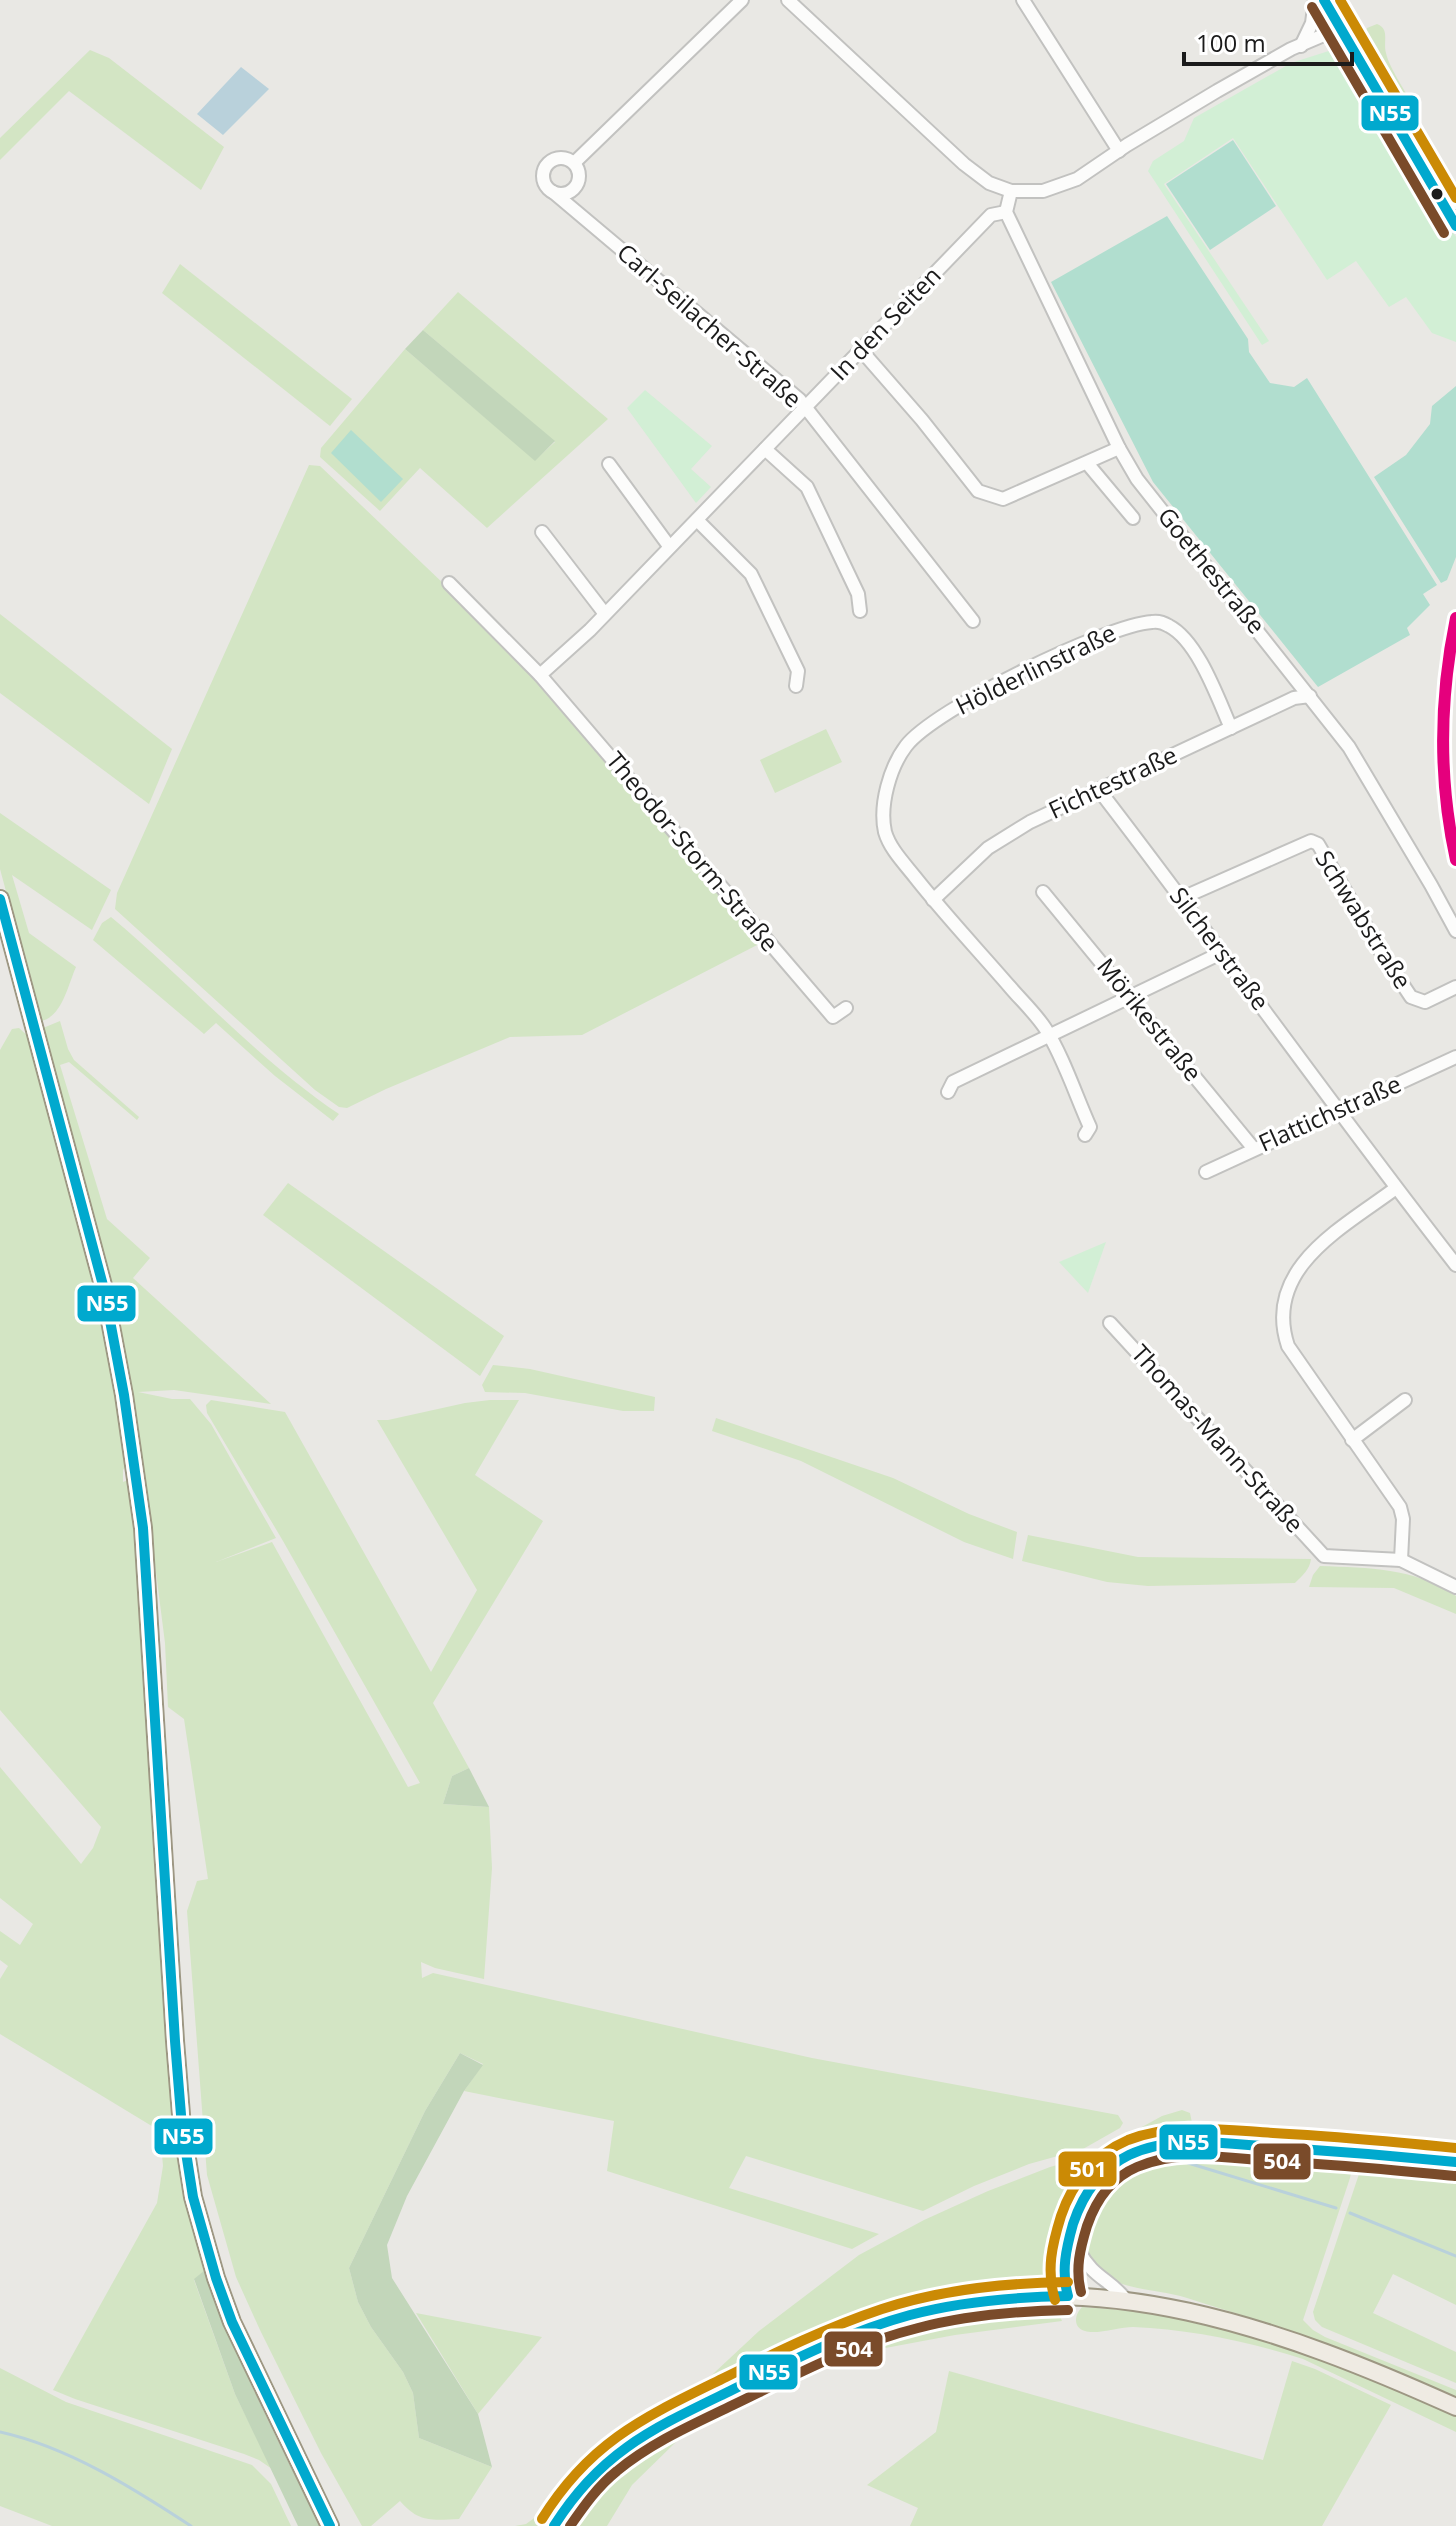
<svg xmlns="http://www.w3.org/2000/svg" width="1456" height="2526" font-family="'Open Sans',sans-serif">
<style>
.grass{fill:#d3e5c4}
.forest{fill:#c2d6ba}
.park{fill:#d2efd5}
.pitch{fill:#b1decf}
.water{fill:#b9d1db}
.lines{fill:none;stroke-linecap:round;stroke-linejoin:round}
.stream{stroke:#b9d1db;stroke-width:3}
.minor-casing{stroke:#c2c2c0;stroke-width:16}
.major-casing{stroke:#9d9783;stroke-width:20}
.minor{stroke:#fcfcfb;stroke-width:12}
.major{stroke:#efebe3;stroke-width:16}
.bus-1-casing{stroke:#fff;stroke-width:16}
.bus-2-casing{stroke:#fff;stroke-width:16}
.bus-3-casing{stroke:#fff;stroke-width:16}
.bus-1{stroke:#00a9ce;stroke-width:10}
.bus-2{stroke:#7a4b2a;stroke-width:10}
.bus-3{stroke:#cb8a05;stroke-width:10}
.rail-1-casing{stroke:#fff;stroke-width:18}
.rail-1{stroke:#e5007d;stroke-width:12}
.bus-dot{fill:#1b1b1b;stroke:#fff;stroke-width:3}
.labels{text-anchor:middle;stroke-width:7;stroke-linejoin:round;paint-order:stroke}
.street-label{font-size:24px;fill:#1b1b1b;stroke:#fff}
.line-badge{stroke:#fff;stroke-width:3}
.badge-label{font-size:22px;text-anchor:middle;font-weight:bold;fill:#fff}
</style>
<rect width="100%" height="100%" fill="#e9e8e4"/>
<!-- grass -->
<g class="grass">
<path d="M1377,24C1390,29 1383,41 1386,53C1389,68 1409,97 1417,112L1411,115L1365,35L1367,28Z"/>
<path d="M90,50L109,58L224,147L201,190L69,91L0,160V138Z"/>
<path d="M180,264L352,399L330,426L162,293Z"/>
<path d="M458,292L608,419L487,528L420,468L380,511L320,457L321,448L405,349L535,460L555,442L423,330Z"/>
<path d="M309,465L320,466L445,585L532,676L540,680L761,943L582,1035L510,1037L386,1089L347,1108L339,1107L315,1090L115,909L117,893Z"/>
<path d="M0,614L172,749L149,804L0,693Z"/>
<path d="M826,729L842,762L775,793L760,760Z"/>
<path d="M0,813L111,890L92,930L12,875L29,933L76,967C68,985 62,1017 41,1021L0,869Z"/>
<path d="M111,917C188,981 256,1058 339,1114L333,1121L275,1076L216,1023L204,1034L93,940L102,923Z"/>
<path d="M60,1021L68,1049L74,1060L139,1117L137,1120L69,1062L60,1065L107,1219L150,1258L133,1278L271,1404L174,1390L138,1392L172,1399H190L211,1424L276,1538L216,1562L272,1542L408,1787L420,1783L283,1541L207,1413L206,1405L211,1400L285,1412L431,1672L477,1590L377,1420H388L465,1403L490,1400H519L475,1475L543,1521L433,1703L469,1768L452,1776L443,1804L489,1807L492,1868L484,1979L435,1968L421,1962L422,1978L433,1973L812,2058L1118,2115L1123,2123L1120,2128L1083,2149L1029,2164L974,2186L923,2211L746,2156L729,2188L879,2234L852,2249L607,2171L614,2121L464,2091L483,2064L460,2053L425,2111L349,2268L358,2302L371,2327L403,2372L413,2393L419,2438L492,2467L459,2519C432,2520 419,2523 400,2501L371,2526H362L321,2453L260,2330L236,2277L207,2175L187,1911L197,1881L208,1879L184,1719L168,1707L165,1643L133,1392L78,1159L43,1028Z"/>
<path d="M19,1028L29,1037L99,1305L128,1463L123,1470V1482L128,1480L131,1484L185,2198L205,2270L194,2280L235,2394L272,2469L259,2460L244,2454L75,2399L53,2390L157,2203L163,2166L160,2131L0,2034V1979L8,1966L0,1960V1931L20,1945L33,1924L0,1898V1767L81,1864L93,1848L101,1827L0,1710V1050L12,1029Z"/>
<path d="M288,1183L504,1336L480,1376L263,1215Z"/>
<path d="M493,1365L530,1369L655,1397L654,1411H623L525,1393L485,1392L482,1385Z"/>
<path d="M716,1418L893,1478L969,1514L1017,1532L1013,1559L964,1542L801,1461L712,1431Z"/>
<path d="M1028,1535L1138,1557L1311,1559C1310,1569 1302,1576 1295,1583L1148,1586L1107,1582L1022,1561Z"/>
<path d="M1320,1566C1370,1568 1412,1567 1456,1596V1614L1394,1588L1309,1587L1313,1575Z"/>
<path d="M1182,2110L1190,2113L1193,2128C1180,2140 1156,2138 1140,2142C1118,2148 1098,2164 1085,2182C1075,2195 1068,2211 1064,2227C1061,2242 1063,2263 1053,2275C1049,2281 1043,2283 1037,2285C983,2288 932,2299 880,2317L671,2412C610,2446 584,2472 542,2526H515L526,2524L537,2516L593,2459L636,2426L684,2401L759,2331L859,2255L924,2220L988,2191L1050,2167L1089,2156L1162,2116Z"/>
<path d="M1206,2123L1368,2134L1367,2139L1212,2128Z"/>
<path d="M1197,2149L1345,2158C1353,2164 1352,2169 1350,2178L1303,2320L1313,2330L1325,2337L1456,2390V2399C1417,2382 1378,2363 1338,2348C1289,2329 1237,2314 1187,2298C1160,2289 1122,2291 1100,2272C1077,2253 1079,2224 1092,2200C1115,2158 1154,2153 1197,2149Z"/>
<path d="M1363,2162L1366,2166L1456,2181V2305L1393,2274L1373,2313L1456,2352V2383L1322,2327L1315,2320L1313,2312Z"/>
<path d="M1082,2307C1148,2310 1218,2322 1281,2343C1340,2362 1399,2390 1456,2415V2432L1303,2359C1251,2342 1188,2329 1133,2327C1120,2327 1096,2335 1085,2331C1072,2327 1075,2314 1082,2307Z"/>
<path d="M1056,2308L1062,2321L955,2335L880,2349L846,2359L809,2373L677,2441L632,2485L607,2526H565L583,2496L622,2459L670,2430L827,2353L914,2325L975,2312Z"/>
<path d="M416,2313L542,2337L478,2414Z"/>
<path d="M1292,2361L1315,2369L1391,2405L1322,2526H910L918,2508L867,2485L936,2432L949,2371L1263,2460Z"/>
<path d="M0,2368L66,2402L252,2465L271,2484L291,2526H52L0,2506Z"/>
</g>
<!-- forest -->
<g class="forest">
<path d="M423,330L555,441L535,461L405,349Z"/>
<path d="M469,1768L489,1807L443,1804L452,1776Z"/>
<path d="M460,2053L483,2065L464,2091L407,2196L387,2245L392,2278L478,2414L492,2467L419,2438L413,2393L403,2372L371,2327L358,2302L349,2268L425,2111Z"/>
<path d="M1366,2160L1456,2168V2181L1366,2166L1363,2162Z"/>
<path d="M205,2270C235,2359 279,2442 320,2526H298L235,2394L194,2279Z"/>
</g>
<!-- park -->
<g class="park">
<path d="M1335,49L1348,56L1456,237V342L1432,333L1406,297L1389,307L1356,261L1327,280L1233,138L1164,184L1269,341L1262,345L1148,171L1153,161L1184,141L1194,118L1291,63Z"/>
<path d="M645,390L712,446L691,469L711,487L696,503L627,408Z"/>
<path d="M1106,1242L1088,1293L1059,1262Z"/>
</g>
<!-- pitch -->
<g class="pitch">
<path d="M1233,140L1276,206L1210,250L1166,184Z"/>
<path d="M1167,216L1248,339L1249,352L1270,383L1294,387L1307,378L1437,585L1423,594L1430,605L1407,628L1410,635L1318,687L1153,482L1051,282Z"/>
<path d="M1456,386V557L1447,580L1441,583L1374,477L1406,455L1430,424L1432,406Z"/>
<path d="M351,430L403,479L381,502L331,453Z"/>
</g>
<!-- water -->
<path class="water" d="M241,67L269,89L223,135L197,114Z"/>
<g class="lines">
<!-- stream -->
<g class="stream">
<path d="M1188,2163L1336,2208"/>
<path d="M1350,2213L1456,2256"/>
<path d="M0,2432C68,2447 133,2488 191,2526"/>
</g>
<defs>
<g id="minor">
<path d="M788,0L964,164L989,183L1011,191H1043L1077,179L1127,145L1217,91L1291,49L1352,23"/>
<path d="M1023,0L1119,151"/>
<path d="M1324,0L1456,226"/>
<path d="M1338,0L1456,203"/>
<path d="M1301,46L1312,23L1315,0"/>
<circle cx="561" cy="176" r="18"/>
<path d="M574,163L742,0"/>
<path d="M1011,191L1006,212L1119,448L1137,479L1349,747L1431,885L1456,931"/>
<path d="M553,192L799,399L973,621"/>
<path d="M861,350L922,420L978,491L1003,499L1119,448"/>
<path d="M765,449L807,487L858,594L860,611"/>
<path d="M1087,463L1133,518"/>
<path d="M609,464L669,546"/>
<path d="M697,520L751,574L798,671L796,686"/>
<path d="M542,532L605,614"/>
<path d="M449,583L540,675L833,1017L846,1008"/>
<path d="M540,675L590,630L991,215L1006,212"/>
<path d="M1099,790C1220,947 1334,1109 1456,1265"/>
<path d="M1043,892L1254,1149"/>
<path d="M1182,898L1311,841L1318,844L1381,952L1411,997L1425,1002L1456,987"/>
<path d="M933,900L988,848L1030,822L1294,698L1310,696"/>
<path d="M948,1092L953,1082L1221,953"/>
<path d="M1085,1135L1090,1127C1076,1096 1063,1056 1045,1028C1035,1013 1021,1000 1010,987C978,950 945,915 915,877C904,863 890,849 885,832C879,805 890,767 906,746C934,709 1106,625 1152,622C1157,621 1164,623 1169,626C1198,641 1218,699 1231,728"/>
<path d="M1206,1172L1456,1057"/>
<path d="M1396,1188C1344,1227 1262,1268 1288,1346L1400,1507L1403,1519L1401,1560"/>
<path d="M1110,1323L1324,1556L1401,1560L1456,1587"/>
<path d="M1352,1440L1405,1400"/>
<path d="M1079,2251C1093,2278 1110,2279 1126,2300"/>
<path d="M1068,2296C1060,2271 1064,2259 1070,2235C1087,2166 1129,2143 1198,2142L1358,2152L1456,2162"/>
<path d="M1068,2296L1076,2278L1075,2231"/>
</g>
<g id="major">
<path d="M0,899L104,1289L124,1395L143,1528L175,2041L182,2127L193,2197L216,2278L232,2322L330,2526"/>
<path d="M554,2526C597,2453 661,2425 734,2389C790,2362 847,2334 907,2316C1095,2260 1285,2330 1456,2407"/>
</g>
</defs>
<!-- minor casing -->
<use href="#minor" class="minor-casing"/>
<!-- major casing -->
<use href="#major" class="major-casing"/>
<!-- minor -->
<use href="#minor" class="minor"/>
<!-- major -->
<use href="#major" class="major"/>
<defs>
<g id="bus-1">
<path d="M1324,0L1456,226"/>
<path d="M0,899L104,1289L124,1395L143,1528L175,2041L182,2127L193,2197L216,2278L232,2322L330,2526"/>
<path d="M554,2526C601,2451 654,2428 730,2391C789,2362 847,2332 910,2315C962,2301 1015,2297 1068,2296C1061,2271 1066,2249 1073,2224C1083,2194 1100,2169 1129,2155C1173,2134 1227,2144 1273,2147C1334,2151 1395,2156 1456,2162"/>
</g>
<g id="bus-2">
<path d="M1312,7L1444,233"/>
<path d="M1081,2292C1075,2269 1080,2249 1087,2226C1096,2200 1111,2178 1137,2167C1178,2149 1227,2158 1271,2161C1332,2164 1393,2170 1455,2176"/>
<path d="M570,2526C584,2506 598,2486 617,2471C652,2442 694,2424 733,2405C793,2376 853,2344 918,2328C967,2315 1017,2311 1068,2310"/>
</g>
<g id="bus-3">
<path d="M1340,0L1456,198"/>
<path d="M1055,2300C1046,2270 1052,2245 1061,2216C1072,2183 1095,2154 1128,2140C1174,2122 1225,2130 1273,2133C1334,2136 1395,2142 1456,2148"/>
<path d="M542,2519C591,2440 647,2416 726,2377C777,2352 828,2327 882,2309C942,2289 1005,2283 1068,2282"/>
</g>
</defs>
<!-- bus-1 casing -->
<use href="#bus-1" class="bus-1-casing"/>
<!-- bus-2 casing -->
<use href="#bus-2" class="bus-2-casing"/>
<!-- bus-3 casing -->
<use href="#bus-3" class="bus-3-casing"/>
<!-- bus-1 -->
<use href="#bus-1" class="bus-1"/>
<!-- bus-2 -->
<use href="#bus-2" class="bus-2"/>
<!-- bus-3 -->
<use href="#bus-3" class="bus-3"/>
<defs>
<path id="rail-1" d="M1456,618C1439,700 1438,778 1456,860"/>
</defs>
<!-- rail-1 casing -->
<use href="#rail-1" class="rail-1-casing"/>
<!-- rail-1 -->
<use href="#rail-1" class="rail-1"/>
</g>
<!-- markers -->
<circle class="bus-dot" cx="1437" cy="194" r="7"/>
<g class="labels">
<!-- street labels -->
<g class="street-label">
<text transform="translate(886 324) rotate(-46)" y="8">In den Seiten</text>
<text transform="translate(709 326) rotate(41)" y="8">Carl-Seilacher-Straße</text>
<text transform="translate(1211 571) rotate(51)" y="8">Goethestraße</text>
<text transform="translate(1036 670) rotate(-26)" y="8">Hölderlinstraße</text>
<text transform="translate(1113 783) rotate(-25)" y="8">Fichtestraße</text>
<text transform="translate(692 852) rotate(50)" y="8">Theodor-Storm-Straße</text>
<text transform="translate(1363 920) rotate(58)" y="8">Schwabstraße</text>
<text transform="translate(1219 949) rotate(53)" y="8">Silcherstraße</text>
<text transform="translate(1149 1020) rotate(51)" y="8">Mörikestraße</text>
<text transform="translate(1330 1114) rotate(-24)" y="8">Flattichstraße</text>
<text transform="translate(1217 1439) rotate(48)" y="8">Thomas-Mann-Straße</text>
</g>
</g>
<g class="line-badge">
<rect x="1360" y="94" width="60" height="38" rx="8" fill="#00a9ce"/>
<rect x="76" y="1284" width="61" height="39" rx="8" fill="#00a9ce"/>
<rect x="153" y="2117" width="61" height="39" rx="8" fill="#00a9ce"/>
<rect x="1158" y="2123" width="61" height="38" rx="8" fill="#00a9ce"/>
<rect x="1252" y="2142" width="60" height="39" rx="8" fill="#7a4b2a"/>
<rect x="1057" y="2150" width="61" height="38" rx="8" fill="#cb8a05"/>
<rect x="823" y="2330" width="61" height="38" rx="8" fill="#7a4b2a"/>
<rect x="738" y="2353" width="61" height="38" rx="8" fill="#00a9ce"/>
</g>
<g class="badge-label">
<text x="1390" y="121">N55</text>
<text x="107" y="1311">N55</text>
<text x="183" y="2144">N55</text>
<text x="1188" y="2150">N55</text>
<text x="1282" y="2169">504</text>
<text x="1088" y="2177">501</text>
<text x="854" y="2357">504</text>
<text x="769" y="2380">N55</text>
</g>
<!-- scale -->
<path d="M1184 52v12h168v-12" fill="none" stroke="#1b1b1b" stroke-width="4"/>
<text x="1196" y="52" font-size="24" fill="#1b1b1b" stroke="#ffffff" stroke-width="6" paint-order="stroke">100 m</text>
</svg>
